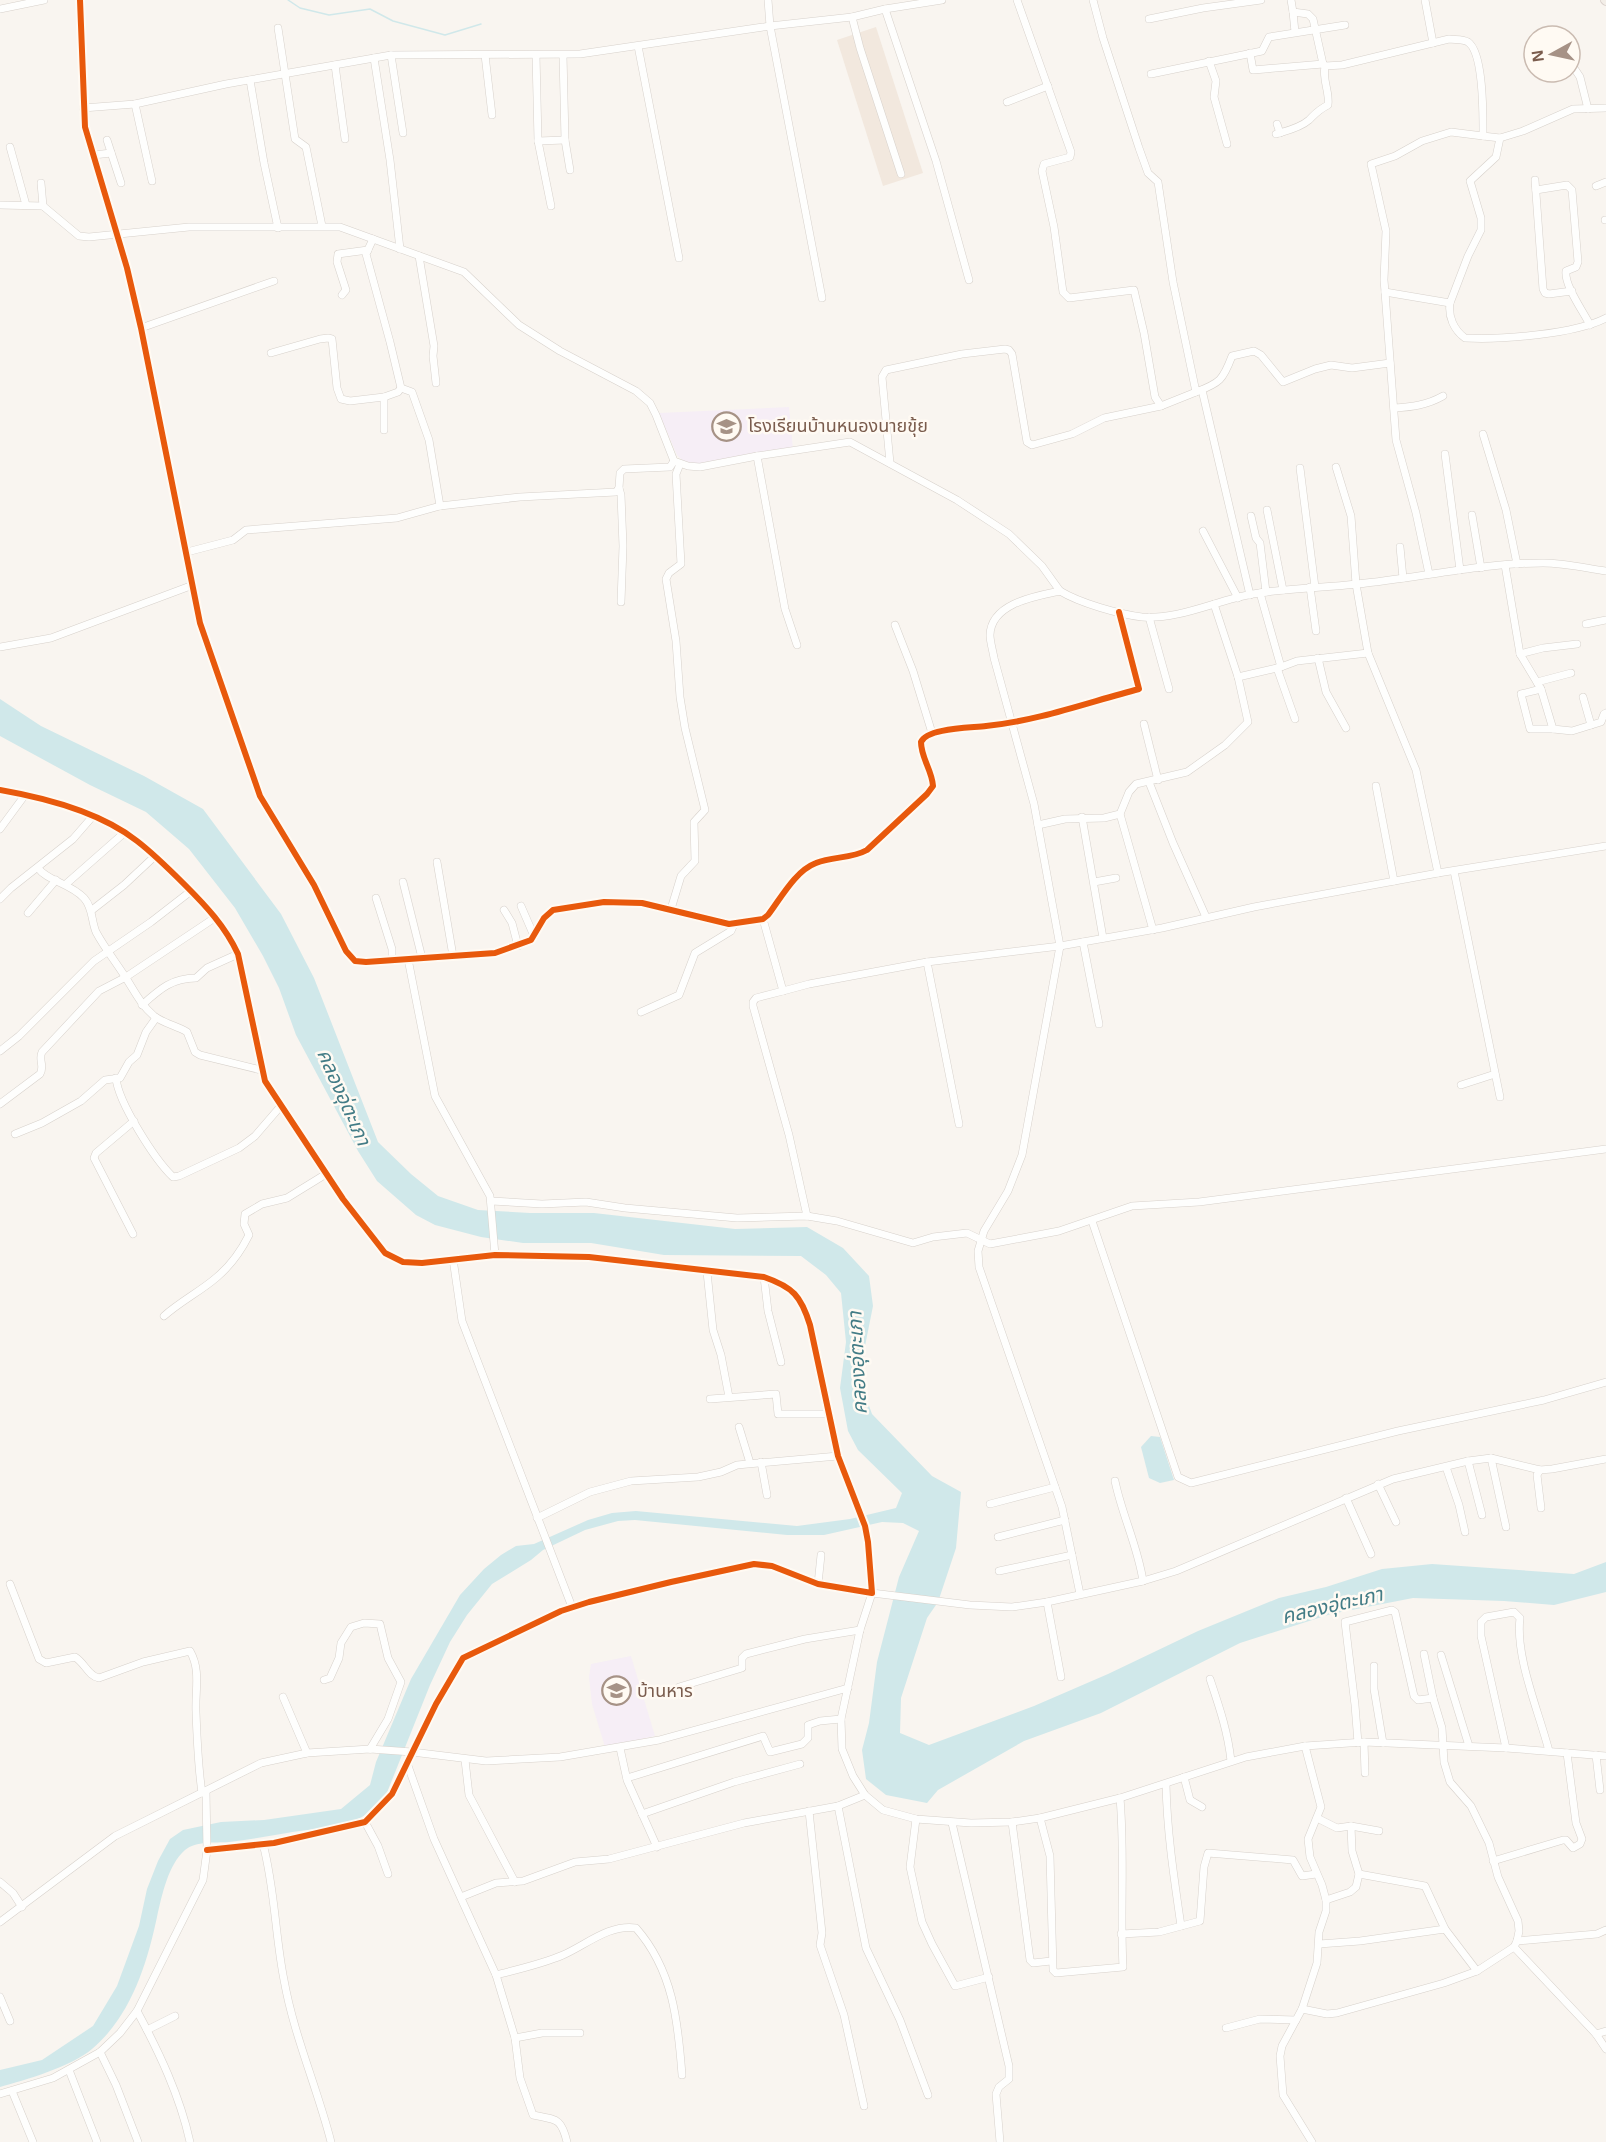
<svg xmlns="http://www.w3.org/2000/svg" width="1606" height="2142" font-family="Helvetica,'Noto Sans Thai',sans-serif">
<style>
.residential{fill:#f2e8de}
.education{fill:#f6eef6}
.water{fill:#d0e8ea}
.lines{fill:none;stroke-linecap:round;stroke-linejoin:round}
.stream{stroke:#d0e8ea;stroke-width:1.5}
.minor-casing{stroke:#d7d1cb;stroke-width:8}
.major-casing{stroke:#dad1cc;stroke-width:10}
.minor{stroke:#fefefd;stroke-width:7}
.major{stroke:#f3eee8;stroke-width:8}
.cycleway-casing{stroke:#fffaf3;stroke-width:10}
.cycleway{stroke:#e8590c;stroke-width:6}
.labels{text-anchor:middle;stroke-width:5;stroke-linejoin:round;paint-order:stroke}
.poi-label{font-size:18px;fill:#7a5c4d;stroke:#fffaf3;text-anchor:start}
.water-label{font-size:20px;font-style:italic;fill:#437c86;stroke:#fffaf3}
</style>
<rect width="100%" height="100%" fill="#f9f5f0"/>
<!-- residential -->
<path class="residential" d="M876,27L923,173L883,186L837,40Z"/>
<!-- education -->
<g class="education">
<path d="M789,407L793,449L705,466L684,462L677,455L659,413Z"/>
<path d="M631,1656L655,1736L605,1747L592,1704L589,1677L591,1664Z"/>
</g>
<!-- water -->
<g class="water">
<path d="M0,699L41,726L144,776L203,809L281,914L314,978L378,1142L411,1174L438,1196L478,1210L530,1213H594L735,1229L807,1227L843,1248L869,1276L873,1306L864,1351V1392L872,1414L932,1476L961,1492L956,1548L938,1602L927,1618L901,1698L900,1733L929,1745L1034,1706L1108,1674L1198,1631L1279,1598L1326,1587L1382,1569L1432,1564L1574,1574L1606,1562V1592L1554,1605L1504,1601L1413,1598L1331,1614L1240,1643L1101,1713L1024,1741L938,1790L927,1803L886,1795L866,1779L862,1750L869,1723L877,1662L899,1577L919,1531L903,1523L882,1522L824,1535H787L635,1520L618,1521L585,1530L543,1550L531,1560L492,1584L467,1615L450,1642L430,1685L386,1795C382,1799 379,1805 374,1809C352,1828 315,1828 287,1833C268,1836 248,1840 229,1842C215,1843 196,1841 185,1850C168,1865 162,1895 157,1917C147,1964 131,2016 92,2049C72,2066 26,2080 0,2087V2070L42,2060L93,2026L117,1986L139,1926L147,1889L158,1861L170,1839L183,1830L221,1822L264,1820L341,1809L370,1785L376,1762L411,1679L460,1595L484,1569L501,1555L516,1546L534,1544L588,1520L612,1513L636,1511L797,1526L850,1519L896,1508L902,1493L858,1450L848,1431L840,1388L846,1342L841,1293L826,1275L801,1256L664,1255L591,1243H523L481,1237L435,1225L416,1215L377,1181L358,1151L296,1035L279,988L263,956L235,908L189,849L146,812L90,785L0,736Z"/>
<path d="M1151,1436L1160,1437L1174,1480L1160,1483L1149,1478L1141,1447Z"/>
</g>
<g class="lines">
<!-- stream -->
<path class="stream" d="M288,0L300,8L329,15L370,9L393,21L445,35L481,24"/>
<defs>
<g id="minor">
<path d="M80,0L85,127L127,268L141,328L200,623L260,796L314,885L346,951L355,961L366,962L495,953L531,940L544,918L553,910L604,902L642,903L729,924L763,919L768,915C781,898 795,871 816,863C833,856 851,859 867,850L927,794L933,786C932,770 921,758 921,742C927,728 971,728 986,726C1038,721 1089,702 1139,689L1119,612"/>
<path d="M768,0L770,26L822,298"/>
<path d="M1017,0L1071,152L1070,157L1044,164L1042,171L1054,227L1063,292L1069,298L1134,290L1144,333L1155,397L1161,406L1196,392"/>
<path d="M1093,0L1103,38L1139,148L1148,173L1158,182L1173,282L1196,392C1220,383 1223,380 1232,356L1254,351L1261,355L1283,382L1315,369L1331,365L1352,368L1390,363"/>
<path d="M1291,0L1293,12L1308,14L1313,19L1323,64L1325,66L1342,65L1449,39C1455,40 1463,39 1468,42C1484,53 1483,117 1483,136L1500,138L1523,131L1573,109L1606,108"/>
<path d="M1425,0L1433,43"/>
<path d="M0,9L44,0"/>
<path d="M885,9L936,161L969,280"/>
<path d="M1293,12L1295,32"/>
<path d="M852,17L860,48L901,174"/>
<path d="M1149,19L1203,8L1261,0"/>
<path d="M278,28L295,139L306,147L322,226"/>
<path d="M638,46L679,258"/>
<path d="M1250,53L1253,70L1323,64"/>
<path d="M391,55L403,133"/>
<path d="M485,55L492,115"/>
<path d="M536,55L538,141L551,206"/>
<path d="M563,55L565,140L570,170"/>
<path d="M374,58L390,160L400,249"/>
<path d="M1209,61L1216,81L1214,97L1227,144"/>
<path d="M1570,62L1580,77L1588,109"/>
<path d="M335,65L345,139"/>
<path d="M1151,74L1262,51L1269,37L1345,25"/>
<path d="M250,80L264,163L278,228"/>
<path d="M1007,102L1048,86"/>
<path d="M135,104L152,181"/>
<path d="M83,108L135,104L226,84L391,55L580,54L770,26L852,17L885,9L942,0"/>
<path d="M1277,124L1280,133"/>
<path d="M1276,134C1286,131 1300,128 1309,120C1316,113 1318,110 1328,105C1330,92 1322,80 1325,66"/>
<path d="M107,140L121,183"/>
<path d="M538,141L565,140"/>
<path d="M10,147L26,205"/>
<path d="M94,155L111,153"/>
<path d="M1535,180L1543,289L1545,293L1549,294L1572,291"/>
<path d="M41,183L43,206"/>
<path d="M1596,186L1606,182"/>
<path d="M1536,190L1567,185L1572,190L1578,262L1576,267L1566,271C1564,285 1583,311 1590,325"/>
<path d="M0,205L43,206L79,236L89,237L189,227H340L464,272L519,325L560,351L636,391L650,403L656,415L674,461L688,466L700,467L757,456L850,442L957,500L1009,534L1042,566L1060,591"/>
<path d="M1605,220H1606"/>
<path d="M373,239L366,254L390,342L401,388L412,392L429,440L440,506"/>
<path d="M419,256L434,346L433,356L436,383"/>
<path d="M1385,292L1384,280L1386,231L1371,164L1395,156L1422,141L1451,132L1483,136"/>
<path d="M342,295L346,290L337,262L338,254L368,250"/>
<path d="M1450,303C1448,317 1454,330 1465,338C1501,340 1575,334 1606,318"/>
<path d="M141,328L274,281"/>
<path d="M271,353L320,339L328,338L332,339L337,388L341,399L350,401L384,397"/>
<path d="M1202,390L1250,595"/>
<path d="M1394,408C1412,407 1427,405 1443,396"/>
<path d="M384,430V397L398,392L401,388"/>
<path d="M1483,434L1506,510L1517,564"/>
<path d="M1445,454L1460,570"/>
<path d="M757,456L785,609L797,645"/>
<path d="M890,463L882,377L886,370L962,354L1005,349L1009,350L1012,354L1027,442L1032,445L1072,434L1104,418L1161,406"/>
<path d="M1300,468L1315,587"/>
<path d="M619,488L621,495L623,546L621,602"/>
<path d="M1267,510L1283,590"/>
<path d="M1472,515L1481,568"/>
<path d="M1251,516L1256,538L1260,543L1266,592"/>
<path d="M1203,531L1238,598"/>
<path d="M1400,547L1403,578"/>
<path d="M187,552L233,540L246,530L397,518L440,506L520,497L616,492L619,488L620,473L624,469L670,467L674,461"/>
<path d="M1505,565L1520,654L1541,689L1553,729L1572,731L1601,722L1604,714L1606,713"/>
<path d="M1429,574L1416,513L1396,440L1385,292L1450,303L1468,256L1481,230V218L1470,181L1496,157L1500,138"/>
<path d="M1310,587L1316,631"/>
<path d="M1260,593L1281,667"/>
<path d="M1149,617L1169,689"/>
<path d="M1586,624L1606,620"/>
<path d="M895,625L913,671L932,733"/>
<path d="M0,647L51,638L193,585"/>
<path d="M1368,653L1416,770L1438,873"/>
<path d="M1520,654L1543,648L1577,644"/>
<path d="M1318,658L1326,692L1346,728"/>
<path d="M1277,668L1295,719"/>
<path d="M1238,677L1281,667L1297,661L1368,653L1356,584L1351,516L1336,467"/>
<path d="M1537,682L1571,673"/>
<path d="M1541,689L1521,694L1530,729H1553"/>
<path d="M1583,697L1591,725"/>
<path d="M1144,724L1158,780"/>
<path d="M1149,782L1173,843L1206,917"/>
<path d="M1376,786L1394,881"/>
<path d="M0,790C46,798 100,812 137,841C154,854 170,870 185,885C206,906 225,926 238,954L265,1081L343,1199L385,1253L403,1262L422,1263L495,1255L589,1257L764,1277C793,1287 801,1296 810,1325L838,1456L865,1526L868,1542L872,1593L818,1584L772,1566L754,1564L671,1582L589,1602L561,1611L463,1658L436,1704L392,1794L365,1822L274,1843L207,1850"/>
<path d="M1120,814L1153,930"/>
<path d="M1082,817L1103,938"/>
<path d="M1038,825L1065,819L1104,818L1120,814L1129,792L1136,784L1187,772L1225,745L1248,722L1238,677L1214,604"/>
<path d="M0,829L25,795"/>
<path d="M437,862L453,956"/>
<path d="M38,868C47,881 70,883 84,898C93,908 91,920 96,932C104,947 115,961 124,975C134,990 140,1004 154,1016C163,1023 177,1026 187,1032L195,1052L200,1055L261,1070"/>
<path d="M1454,871L1500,1097"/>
<path d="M403,882L422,958"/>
<path d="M1094,882L1116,878"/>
<path d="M66,884L124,833"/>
<path d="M376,898L392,949V960"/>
<path d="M0,899L11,888L73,839L93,816"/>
<path d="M521,906L534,936"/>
<path d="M671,909L681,876L695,861L694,822L705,810L685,728L680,697L676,641L666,579L669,573L681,564L676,474L680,464"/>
<path d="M92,910L124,885L155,856"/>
<path d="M504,910L512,923L518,946"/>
<path d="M28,913L56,880"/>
<path d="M763,919L783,991L809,984L927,962"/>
<path d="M1083,942L1099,1024"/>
<path d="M408,959L435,1096L490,1196L495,1255"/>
<path d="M783,991L756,998L753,1002V1006L789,1135L807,1216"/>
<path d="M142,1005C160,989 172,978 196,978L207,968L238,954"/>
<path d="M641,1012L679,995L695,953L731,931L734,924"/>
<path d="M0,1051L19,1036L94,961L151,922L191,891"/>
<path d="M116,1078C118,1102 155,1160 173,1177L179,1176L239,1148L255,1136L280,1107"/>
<path d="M1461,1085L1495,1074"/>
<path d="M0,1104L40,1074C45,1066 38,1060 42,1052L99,991L126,977L216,917"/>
<path d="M959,1124L927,962L1060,946L1162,928L1254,907L1438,873L1606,846"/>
<path d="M15,1134L42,1123L81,1101L105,1080L120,1078L129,1062L137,1055L146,1032L156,1018"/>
<path d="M491,1201L542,1204L586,1202L625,1208L737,1218L807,1216L837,1221L913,1243L933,1237L967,1233L990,1244L1059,1231L1132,1206L1199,1202L1606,1149"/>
<path d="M1092,1221L1178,1477L1191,1483L1398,1431L1544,1400L1606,1382"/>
<path d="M133,1234L94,1158L96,1153L134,1121"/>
<path d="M453,1259L462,1321L572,1607"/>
<path d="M707,1272L713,1330L721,1355L729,1397"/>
<path d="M764,1277L768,1311L781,1362"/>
<path d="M164,1316C181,1301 201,1291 217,1277C230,1266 242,1249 249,1235L244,1224L245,1214L262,1204L287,1198L326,1174"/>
<path d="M710,1399L776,1394L778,1414H829"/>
<path d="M739,1427L750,1463"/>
<path d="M1491,1458L1506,1527"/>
<path d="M1606,1459L1552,1469L1540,1470L1491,1458L1468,1461L1393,1479L1176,1571L1143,1581L1047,1602L1012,1607L970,1605L872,1593L860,1630L841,1719L842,1749L853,1776L865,1795L883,1810L916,1819L971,1823L1012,1822L1040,1818L1120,1798L1246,1757L1305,1746L1364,1742L1506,1748L1606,1756"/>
<path d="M1468,1461L1482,1515"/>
<path d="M761,1462L767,1495"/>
<path d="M1446,1467L1459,1505L1465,1532"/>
<path d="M1540,1470L1537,1475L1541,1508"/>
<path d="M1115,1481C1122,1515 1138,1547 1143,1581"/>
<path d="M1378,1484L1396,1522"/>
<path d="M1346,1498L1371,1554"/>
<path d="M990,1504L1055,1487"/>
<path d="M537,1518L590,1492L631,1481L698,1477L721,1472L737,1465L838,1456"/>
<path d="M998,1537L1065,1520"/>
<path d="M999,1571L1072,1555"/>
<path d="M10,1584L39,1659L46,1663L75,1657C85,1663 88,1676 99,1678L143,1662L190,1651C201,1670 195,1690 196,1712C197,1739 198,1766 202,1793"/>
<path d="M818,1584L821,1555"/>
<path d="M1080,1594L1062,1507L979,1267L978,1251L984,1231L1008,1191L1022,1155L1060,946L1034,804L994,658C993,651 990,642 990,635C991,603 1036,596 1060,591C1080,603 1118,614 1142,617C1179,620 1217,600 1253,594C1288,588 1322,588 1357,584C1419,578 1480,563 1543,563C1564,563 1585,568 1606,571"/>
<path d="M1047,1602L1061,1677"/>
<path d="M1441,1655L1469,1746"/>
<path d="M1374,1666V1689L1383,1743"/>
<path d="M1210,1679C1219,1706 1228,1732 1231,1761"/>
<path d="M324,1680L330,1678L339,1658L341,1643L351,1627L364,1623L380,1624L388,1658L401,1682L388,1719L370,1749"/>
<path d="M679,1687L742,1668V1658L746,1654L805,1639L860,1630"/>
<path d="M283,1697L307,1753"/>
<path d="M1364,1742L1365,1773"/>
<path d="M1358,1743L1355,1705L1345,1622L1392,1610L1395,1612L1414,1696L1418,1700L1433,1698"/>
<path d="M1305,1746L1321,1807L1308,1839L1310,1857L1322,1885L1326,1900V1911L1319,1932L1317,1963L1302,2009L1282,2046L1280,2056L1283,2095L1312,2142"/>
<path d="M620,1748L627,1780L657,1847"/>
<path d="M1506,1748L1481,1636V1622L1486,1617L1514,1612L1520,1618C1515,1657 1539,1712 1549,1751"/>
<path d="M1596,1755L1600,1790"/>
<path d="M465,1760L469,1795L515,1882"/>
<path d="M407,1763L434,1839L496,1975L515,2038L520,2078L533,2115C556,2120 561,2117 567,2142"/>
<path d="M1184,1777L1190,1800L1202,1807"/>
<path d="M627,1778L763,1736L770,1752L802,1744L808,1738V1725L820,1721L841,1719"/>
<path d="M1166,1784C1167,1832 1174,1878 1181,1926"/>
<path d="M838,1806L866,1948L900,2020L928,2095"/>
<path d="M809,1811L822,1933L820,1945L844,2015L864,2106"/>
<path d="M642,1814L734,1782L800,1764"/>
<path d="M1040,1818L1050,1856L1053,1970L1056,1973L1123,1967C1120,1911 1125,1855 1120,1798"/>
<path d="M1317,1818L1337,1828L1351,1826L1379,1831"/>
<path d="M916,1819L910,1867L922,1922L932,1944L955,1986L989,1977"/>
<path d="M365,1822L378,1846L388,1874"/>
<path d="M1012,1822L1030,1960L1033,1963L1051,1961"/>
<path d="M952,1823L1009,2066V2079L999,2087L996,2094L1000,2142"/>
<path d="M263,1844C275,1889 275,1935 284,1980C294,2036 317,2087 331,2142"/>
<path d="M1493,1861L1563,1840H1566L1573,1848L1580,1844L1582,1839L1576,1823L1567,1753"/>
<path d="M1359,1874L1425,1886L1445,1929"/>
<path d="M0,1882L13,1893L22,1907"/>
<path d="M461,1897L496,1883L523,1881L575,1862L609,1859L744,1823L838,1806L865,1795"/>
<path d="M1326,1900L1350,1892L1356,1887L1359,1874L1352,1851L1351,1826"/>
<path d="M0,1922L115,1836L261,1763L307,1753L370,1749L412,1752L486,1761L560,1757L659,1740L848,1688"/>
<path d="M1121,1934L1159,1932L1200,1921L1204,1867L1208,1853L1293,1860L1302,1876L1316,1874"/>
<path d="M1517,1941L1597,1934L1606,1930"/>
<path d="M1319,1944L1360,1941L1445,1929L1477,1971"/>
<path d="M1514,1947L1596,2034L1606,2049"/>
<path d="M496,1975C519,1969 542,1964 563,1955C586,1945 609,1924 636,1928C673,1970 678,2021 682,2075"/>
<path d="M0,1997L10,2021"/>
<path d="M1302,2009L1327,2014L1337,2013L1444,1983L1477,1971L1514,1947L1517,1941L1519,1931L1518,1921L1498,1877L1489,1843L1471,1806L1450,1782L1444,1762L1442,1728L1433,1698L1424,1654"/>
<path d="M137,2011C159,2052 180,2096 190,2142"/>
<path d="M1226,2028L1260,2019L1296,2020"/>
<path d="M147,2030L175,2016"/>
<path d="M1596,2034L1606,2031"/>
<path d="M515,2038L542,2033H580"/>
<path d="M100,2052L116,2085L138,2142"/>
<path d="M69,2070L97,2142"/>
<path d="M12,2091L33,2142"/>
<path d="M0,2094L53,2078L100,2052L120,2033L137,2011L203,1880L207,1850L206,1791"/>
</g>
<path id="major" d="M1605,0L1606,1"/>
</defs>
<!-- minor casing -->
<use href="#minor" class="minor-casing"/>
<!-- major casing -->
<use href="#major" class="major-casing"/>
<!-- minor -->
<use href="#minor" class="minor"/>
<!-- major -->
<use href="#major" class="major"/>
<defs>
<g id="cycleway">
<path d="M80,0L85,127L127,268L141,328L200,623L260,796L314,885L346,951L355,961L366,962L495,953L531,940L544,918L553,910L604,902L642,903L729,924L763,919L768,915C781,898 795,871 816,863C833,856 851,859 867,850L927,794L933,786C932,770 921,758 921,742C927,728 971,728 986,726C1038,721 1089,702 1139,689L1119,612"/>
<path d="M0,790C46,798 100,812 137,841C154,854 170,870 185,885C206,906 225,926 238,954L265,1081L343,1199L385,1253L403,1262L422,1263L495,1255L589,1257L764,1277C793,1287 801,1296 810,1325L838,1456L865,1526L868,1542L872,1593L818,1584L772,1566L754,1564L671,1582L589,1602L561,1611L463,1658L436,1704L392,1794L365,1822L274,1843L207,1850"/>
</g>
</defs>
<!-- cycleway casing -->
<use href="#cycleway" class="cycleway-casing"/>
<!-- cycleway -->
<use href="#cycleway" class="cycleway"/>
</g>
<!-- icons -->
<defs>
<symbol id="school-ring" viewBox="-11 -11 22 22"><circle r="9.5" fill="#fffaf3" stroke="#a69286" stroke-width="1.5"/><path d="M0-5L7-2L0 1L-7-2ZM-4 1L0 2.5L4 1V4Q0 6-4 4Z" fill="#a69286"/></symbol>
</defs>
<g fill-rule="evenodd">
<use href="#school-ring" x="710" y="410" width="33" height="33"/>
<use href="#school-ring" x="600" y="1674" width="33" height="33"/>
</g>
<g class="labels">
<!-- poi labels -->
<g class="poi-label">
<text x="748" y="432">โรงเรียนบ้านหนองนายขุ้ย</text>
<text x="637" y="1697">บ้านหาร</text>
</g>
<!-- water labels -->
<g class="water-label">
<text transform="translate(344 1097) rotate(66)" y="7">คลองอุ่ตะเภา</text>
<text transform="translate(857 1363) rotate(-93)" y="7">คลองอุ่ตะเภา</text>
<text transform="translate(1332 1605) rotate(-13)" y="7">คลองอุ่ตะเภา</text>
</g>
</g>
<!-- north arrow -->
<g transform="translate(1552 54) rotate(262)"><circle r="28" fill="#fffaf3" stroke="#cabbb1" stroke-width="1.5"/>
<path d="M0-4.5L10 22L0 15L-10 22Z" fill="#a69286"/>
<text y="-9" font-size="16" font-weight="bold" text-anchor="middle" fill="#7a5c4d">N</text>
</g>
</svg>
